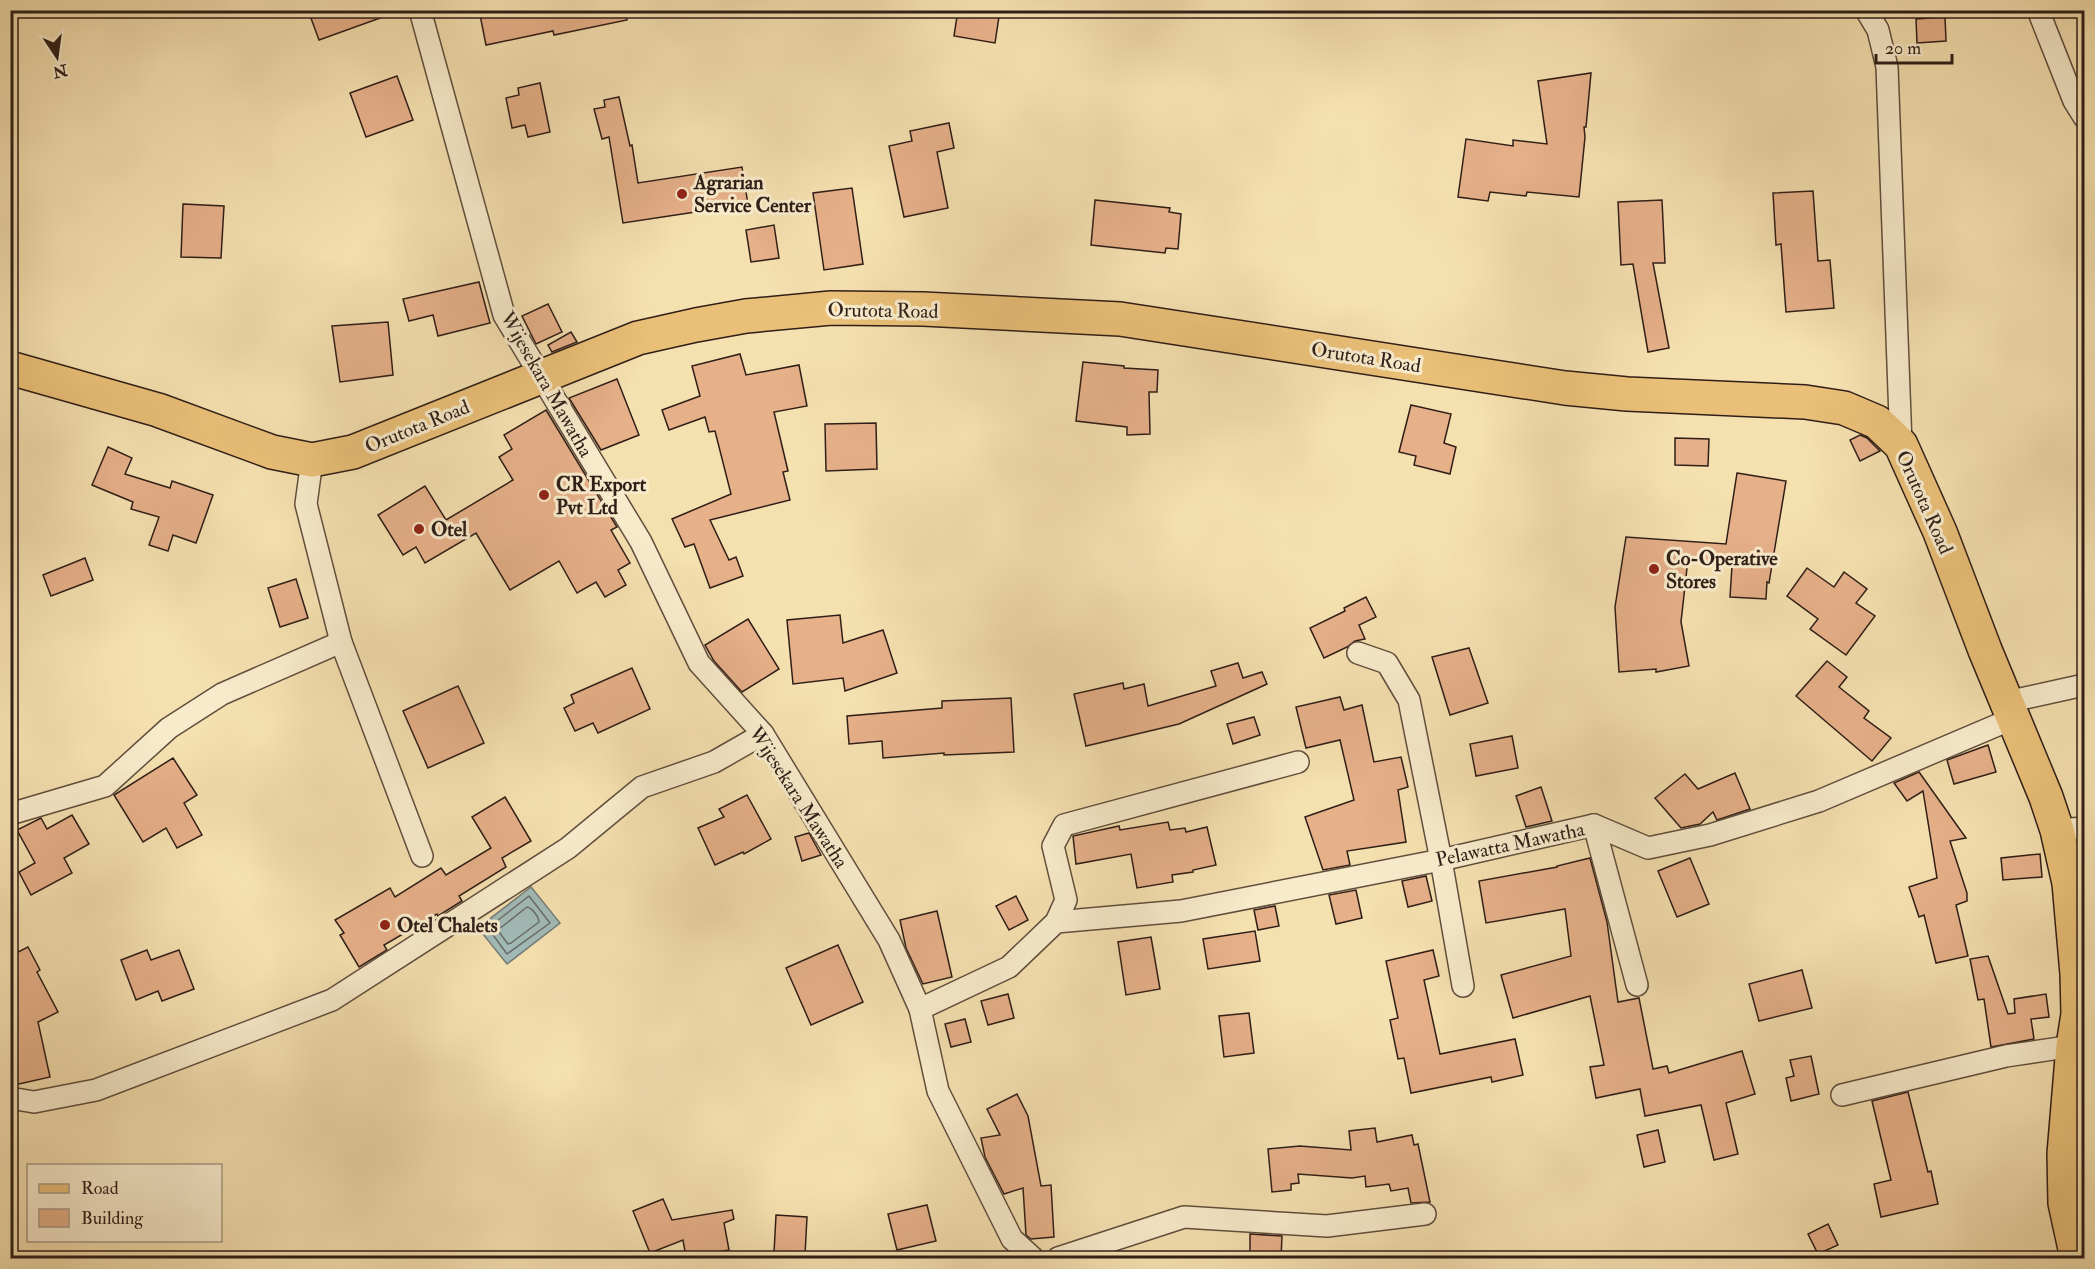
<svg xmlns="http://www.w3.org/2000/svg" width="2095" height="1269" font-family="'IM FELL Double Pica',serif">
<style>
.water{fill:#a2bab7;stroke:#747c77;stroke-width:1.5}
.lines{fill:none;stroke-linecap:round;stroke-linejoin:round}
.shore{stroke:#686c67;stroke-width:1.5}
.building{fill:#e6b089;stroke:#2f1e17;stroke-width:1.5}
.minor-casing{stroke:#604e3d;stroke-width:24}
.primary-casing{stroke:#2f1e17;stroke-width:36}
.minor{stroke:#f8ebcc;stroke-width:21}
.primary{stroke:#eac078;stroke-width:33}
.poi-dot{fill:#8f2418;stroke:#f8ebcc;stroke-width:2}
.labels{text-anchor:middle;stroke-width:6;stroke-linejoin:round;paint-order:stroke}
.poi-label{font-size:20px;font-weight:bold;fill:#2f1e17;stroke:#f8ebcc;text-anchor:start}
.street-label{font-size:20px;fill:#2f1e17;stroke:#f8ebcc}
</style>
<rect width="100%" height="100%" fill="#f5e0b0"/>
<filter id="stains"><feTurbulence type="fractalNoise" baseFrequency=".00333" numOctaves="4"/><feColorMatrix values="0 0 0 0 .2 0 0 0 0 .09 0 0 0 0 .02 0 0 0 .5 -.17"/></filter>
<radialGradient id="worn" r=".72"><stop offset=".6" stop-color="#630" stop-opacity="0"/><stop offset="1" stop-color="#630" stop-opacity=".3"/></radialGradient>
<!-- water -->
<path class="water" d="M531,887L560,923L507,964L478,928Z"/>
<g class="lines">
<!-- shore -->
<g class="shore">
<path d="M529,896L550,923L507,954L488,928Z"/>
<path d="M527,907C532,908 539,917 539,922L511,943L508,944L499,932V929Z"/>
</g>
</g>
<!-- building -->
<g class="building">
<path d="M308,10H393L394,13L319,40Z"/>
<path d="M479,10H626L627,20L554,35L553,31L486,45Z"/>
<path d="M958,10H1000L995,43L954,36Z"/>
<path d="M1945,17L1946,41L1917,43L1916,19Z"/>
<path d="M1591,73L1586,127H1584L1585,137L1579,197L1527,192L1526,196L1490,192L1488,201L1458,197L1466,139L1513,146V140L1547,144L1538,81Z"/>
<path d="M397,76L413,120L366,137L350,93Z"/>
<path d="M540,83L550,132L528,137L525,125L512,128L506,98L519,95L518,88Z"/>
<path d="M619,97L630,146L632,145L638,183L742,167L748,204L623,223L609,137L602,139L594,109L605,107L604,100Z"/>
<path d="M949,123L954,148L937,152L948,208L904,217L889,146L912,141L910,131Z"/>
<path d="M852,188L863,264L824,270L813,193Z"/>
<path d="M1813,191L1818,261L1830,260L1834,308L1786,312L1781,244L1776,245L1773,193Z"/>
<path d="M1095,200L1170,208L1169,212L1181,214L1178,249L1166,248L1165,253L1091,245Z"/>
<path d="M1662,200L1665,263H1653L1669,348L1648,352L1633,264L1621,265L1618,202Z"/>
<path d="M183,204L224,206L221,258L181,257Z"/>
<path d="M774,225L779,258L751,262L746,230Z"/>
<path d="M479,282L490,323L438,336L433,315L409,321L403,299Z"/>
<path d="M548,304L562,332L536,344L522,316Z"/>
<path d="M388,322L393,375L340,382L332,326Z"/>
<path d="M571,332L577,342L552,352L548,345Z"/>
<path d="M740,354L746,375L799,365L807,406L774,412L788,471L783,472L790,500L710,520L729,560L736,557L743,576L710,588L694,544L685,547L672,519L731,494L715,431L709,432L705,417L669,430L662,410L700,396L692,366Z"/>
<path d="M1083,362L1124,366V368L1158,370L1157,392H1149L1150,434L1127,435V427L1076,421Z"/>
<path d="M617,379L639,435L601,450L569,398Z"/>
<path d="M1411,405L1451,414L1444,443L1456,447L1450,474L1414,465L1416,456L1399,452Z"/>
<path d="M546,410L617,527L611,530L630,563L618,570L626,585L605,597L596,582L577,593L559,561L510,590L476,533L425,563L416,547L403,555L378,515L425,486L446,520L513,480L499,457L512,449L504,435Z"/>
<path d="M876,423L877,469L826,471L825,424Z"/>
<path d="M1860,435L1867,438L1880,451L1860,461L1850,440Z"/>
<path d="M1675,438L1709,439L1708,466L1675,465Z"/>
<path d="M108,447L132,458L125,474L170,488L172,481L213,495L196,543L173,535L168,551L149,545L159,517L131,509L133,502L92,485Z"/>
<path d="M1737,473L1786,481L1769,583L1767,582L1766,599L1730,597L1732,566L1688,559L1681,622L1689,666L1656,672V669L1619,672L1615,607L1626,537L1726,544Z"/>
<path d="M85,558L93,580L51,596L43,575Z"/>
<path d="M1807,568L1834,587L1844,572L1867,589L1856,603L1875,616L1846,655L1810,629L1818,619L1787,596Z"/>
<path d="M296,579L308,618L280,627L268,588Z"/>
<path d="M1366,597L1376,617L1359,625L1365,639L1355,641L1347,647L1324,658L1310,628L1345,611L1344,608Z"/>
<path d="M840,615L843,643L883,630L897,673L845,691L843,678L793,684L787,620Z"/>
<path d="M748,619L779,669L742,692L714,661L705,645Z"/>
<path d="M1469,648L1488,703L1450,715L1432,657Z"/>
<path d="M1827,661L1847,677L1839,687L1869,711L1864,718L1891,738L1872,761L1796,696Z"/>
<path d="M1238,663L1243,678L1262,672L1267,684L1179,724L1086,746L1074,694L1123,683L1124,689L1144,684L1148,706L1216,686L1211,671Z"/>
<path d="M632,668L650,709L598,733L593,723L575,731L564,708L574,703L571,695Z"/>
<path d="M458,686L484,743L428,768L403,711Z"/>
<path d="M1340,697L1344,710L1362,705L1374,762L1401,757L1408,787L1398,790L1406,842L1347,851L1350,865L1323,870L1305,817L1354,800L1340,740L1306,748L1296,707Z"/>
<path d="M1011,698L1014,752L944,755V753L883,758L882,741L849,744L847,716L942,708V701Z"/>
<path d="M1254,717L1260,735L1233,744L1227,724Z"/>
<path d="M1512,736L1518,768L1476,776L1470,744Z"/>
<path d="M1988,745L1996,772L1954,784L1947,760Z"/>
<path d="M173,758L197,795L184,803L202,835L177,848L166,828L143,842L114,795Z"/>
<path d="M1919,772L1966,838L1950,841L1967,893V901L1956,905L1968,956L1936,963L1924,915L1919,917L1909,887L1937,878L1923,791L1907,801L1894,783Z"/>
<path d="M1735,773L1750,809L1717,820L1713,812L1700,824L1681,828L1655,798L1685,774L1698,789Z"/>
<path d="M1541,787L1552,821L1526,827L1516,796Z"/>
<path d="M747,795L771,839L744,854L743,852L715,865L698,828L724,817L719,809Z"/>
<path d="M505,797L531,841L502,858L506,867L459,896L462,901L438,916L437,914L384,945L387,950L359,967L340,935L344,933L335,920L390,888L395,897L441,868L446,875L491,848L472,817Z"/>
<path d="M72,815L89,844L64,858L72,873L31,895L19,872L35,863L17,830L41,818L47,829Z"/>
<path d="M1168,822L1170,830L1185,828L1186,832L1207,827L1216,865L1193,870V872L1172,875L1173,882L1137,888L1131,854L1076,864L1073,836L1119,826L1120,830Z"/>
<path d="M809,833L821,855L802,861L795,837Z"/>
<path d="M2040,854L2042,877L2003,880L2001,858Z"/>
<path d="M1590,858L1607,922L1618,1002L1639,998L1653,1069L1667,1066L1669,1073L1742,1051L1755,1094L1726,1103L1738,1154L1714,1160L1701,1105L1645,1116L1640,1089L1596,1098L1590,1067L1604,1065L1590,996L1513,1018L1501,975L1571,956L1565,909L1486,923L1479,881L1557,867V866Z"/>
<path d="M1690,858L1709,904L1677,917L1658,871Z"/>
<path d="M1426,876L1432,901L1408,907L1402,881Z"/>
<path d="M1356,890L1362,918L1336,924L1329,895Z"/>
<path d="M1016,896L1028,920L1009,930L996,906Z"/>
<path d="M1275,906L1279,926L1258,930L1254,910Z"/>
<path d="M937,911L952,977L923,984L906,948L900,920Z"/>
<path d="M1255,931L1260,961L1208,969L1203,939Z"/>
<path d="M1151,937L1160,989L1126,995L1118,942Z"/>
<path d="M838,945L863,1002L811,1025L786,968Z"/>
<path d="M28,947L40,970L37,972L58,1012L38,1022L50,1077L10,1086V956Z"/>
<path d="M147,950L151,960L179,950L194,989L162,1001L158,991L136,1000L121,960Z"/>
<path d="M1433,950L1439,976L1424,980L1440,1054L1515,1039L1523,1075L1492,1082L1491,1077L1411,1093L1404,1058L1398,1059L1390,1020L1398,1018L1386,961Z"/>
<path d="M1988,956L2008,1014L2015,1013L2014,999L2046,994L2049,1017L2031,1019L2034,1039L1991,1047L1984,999L1978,1000L1970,959Z"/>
<path d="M1802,970L1812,1008L1759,1021L1749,984Z"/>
<path d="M1008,994L1014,1018L988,1025L981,1001Z"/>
<path d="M1249,1013L1254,1053L1224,1057L1219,1016Z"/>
<path d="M965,1019L971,1042L951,1047L945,1024Z"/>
<path d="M1811,1056L1819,1094L1791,1101L1786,1078L1794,1076L1790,1060Z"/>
<path d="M1908,1092L1928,1172L1931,1171L1938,1204L1881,1217L1874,1184L1891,1180L1872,1101Z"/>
<path d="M1017,1094L1028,1116L1041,1186L1051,1185L1054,1237L1031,1239L1026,1235L1023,1188L1004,1194L985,1157L981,1138L1000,1135L987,1109Z"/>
<path d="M1375,1128L1377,1142L1412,1135L1414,1145L1418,1144L1430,1202L1411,1203L1408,1188L1391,1191L1389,1184L1366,1187L1365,1176L1352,1178L1298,1174L1299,1183L1291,1184V1190L1272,1192L1268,1149L1300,1146L1351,1150L1349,1131Z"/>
<path d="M1658,1130L1665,1162L1644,1167L1637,1135Z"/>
<path d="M663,1199L672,1220L732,1210L734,1219L724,1223L729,1250L686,1257L683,1240L650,1253L633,1211Z"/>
<path d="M927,1205L936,1241L897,1250L888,1214Z"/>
<path d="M776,1215L807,1217L805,1255L774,1253Z"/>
<path d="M1828,1224L1838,1245L1818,1254L1808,1234Z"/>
<path d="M1250,1234L1282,1236L1281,1258H1250Z"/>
</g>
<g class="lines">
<defs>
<g id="minor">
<path d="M420,10L504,315L641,542L699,663L763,734L889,940L920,1009L938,1091L1012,1239L1033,1258"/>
<path d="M1866,10L1878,30L1887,67L1901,445"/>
<path d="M2038,10L2074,101L2084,117"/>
<path d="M312,460L306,504L341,642L422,856"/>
<path d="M1358,653L1387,663L1409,700L1441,860L1463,986"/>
<path d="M2007,702L2084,685"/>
<path d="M10,814L105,786L169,728L222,694L341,642"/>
<path d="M1594,825L1637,985"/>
<path d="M2057,830L2084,828"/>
<path d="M1056,922L1181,911L1441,860L1594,825L1648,848L1710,835L1819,801L2014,718"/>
<path d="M920,1009L1009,967L1056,922L1066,900L1053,846L1064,825L1298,762"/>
<path d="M1842,1095L2006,1056L2073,1046"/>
<path d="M10,1098L34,1102L96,1090L332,1000L568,848L642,787L714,762L763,734"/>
<path d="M1058,1258L1184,1217L1327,1226L1425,1214"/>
</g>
<path id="primary" d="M10,368L158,410L272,452L312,460L353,452L638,338L696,325L746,316L831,308L923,309L1120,319L1565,388L1627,394L1805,402L1844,408L1877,422L1901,445L1940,532L1985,650L2046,797L2057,830L2069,883L2077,974L2078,1014L2073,1046L2064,1154L2065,1203L2077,1258"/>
</defs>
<!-- minor casing -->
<use href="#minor" class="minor-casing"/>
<!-- primary casing -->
<use href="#primary" class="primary-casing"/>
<!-- minor -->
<use href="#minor" class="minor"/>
<!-- primary -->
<use href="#primary" class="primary"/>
</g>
<!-- markers -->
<g class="poi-dot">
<circle cx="682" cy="194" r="6"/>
<circle cx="544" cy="495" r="6"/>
<circle cx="419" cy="529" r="6"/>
<circle cx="1654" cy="569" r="6"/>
<circle cx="385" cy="925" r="6"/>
</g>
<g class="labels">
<!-- poi labels -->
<g class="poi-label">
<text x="694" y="189">Agrarian<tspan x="694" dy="23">Service Center</tspan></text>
<text x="556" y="491">CR Export<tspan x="556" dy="23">Pvt Ltd</tspan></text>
<text x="431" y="536">Otel</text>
<text x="1666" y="565">Co-Operative<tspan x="1666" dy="23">Stores</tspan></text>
<text x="397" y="932">Otel Chalets</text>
</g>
<!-- street labels -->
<g class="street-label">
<text transform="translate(883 310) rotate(1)" y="7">Orutota Road</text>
<text transform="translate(1366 357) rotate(9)" y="7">Orutota Road</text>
<text transform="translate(547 384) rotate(60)" y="7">Wijesekara Mawatha</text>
<text transform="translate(417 426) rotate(-22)" y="7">Orutota Road</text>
<text transform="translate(1925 502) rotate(66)" y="7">Orutota Road</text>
<text transform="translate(799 797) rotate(57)" y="7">Wijesekara Mawatha</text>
<text transform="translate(1510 844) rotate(-12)" y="7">Pelawatta Mawatha</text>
</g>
</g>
<!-- margin -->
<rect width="2095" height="1269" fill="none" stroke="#f5e0b0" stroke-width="36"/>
<rect x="12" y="12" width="2071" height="1245" fill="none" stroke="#2f1e17" stroke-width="3"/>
<rect x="18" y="18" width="2059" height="1233" fill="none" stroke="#2f1e17" stroke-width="1.5"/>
<!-- legend -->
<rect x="27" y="1164" width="195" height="78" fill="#f8ebcc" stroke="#a89984" stroke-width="1.5"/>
<rect x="39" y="1184" width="30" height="9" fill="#eac078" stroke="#a89984" stroke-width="1.5"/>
<text x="81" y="1194" font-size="18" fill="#2f1e17">Road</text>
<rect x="39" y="1209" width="30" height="18" fill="#e6b089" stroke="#a89984" stroke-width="1.5"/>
<text x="81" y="1224" font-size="18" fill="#2f1e17">Building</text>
<!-- north arrow -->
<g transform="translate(57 57) rotate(167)" stroke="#f8ebcc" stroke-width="4.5" paint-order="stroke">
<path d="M0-4.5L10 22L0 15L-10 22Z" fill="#2f1e17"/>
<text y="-9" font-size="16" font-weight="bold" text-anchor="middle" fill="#2f1e17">N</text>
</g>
<!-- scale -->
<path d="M1876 54v9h76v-9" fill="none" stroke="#2f1e17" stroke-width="3"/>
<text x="1885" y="54" font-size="18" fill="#2f1e17" stroke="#f8ebcc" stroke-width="4.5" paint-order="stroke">20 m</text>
<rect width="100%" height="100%" filter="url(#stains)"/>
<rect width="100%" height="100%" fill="url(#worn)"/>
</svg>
